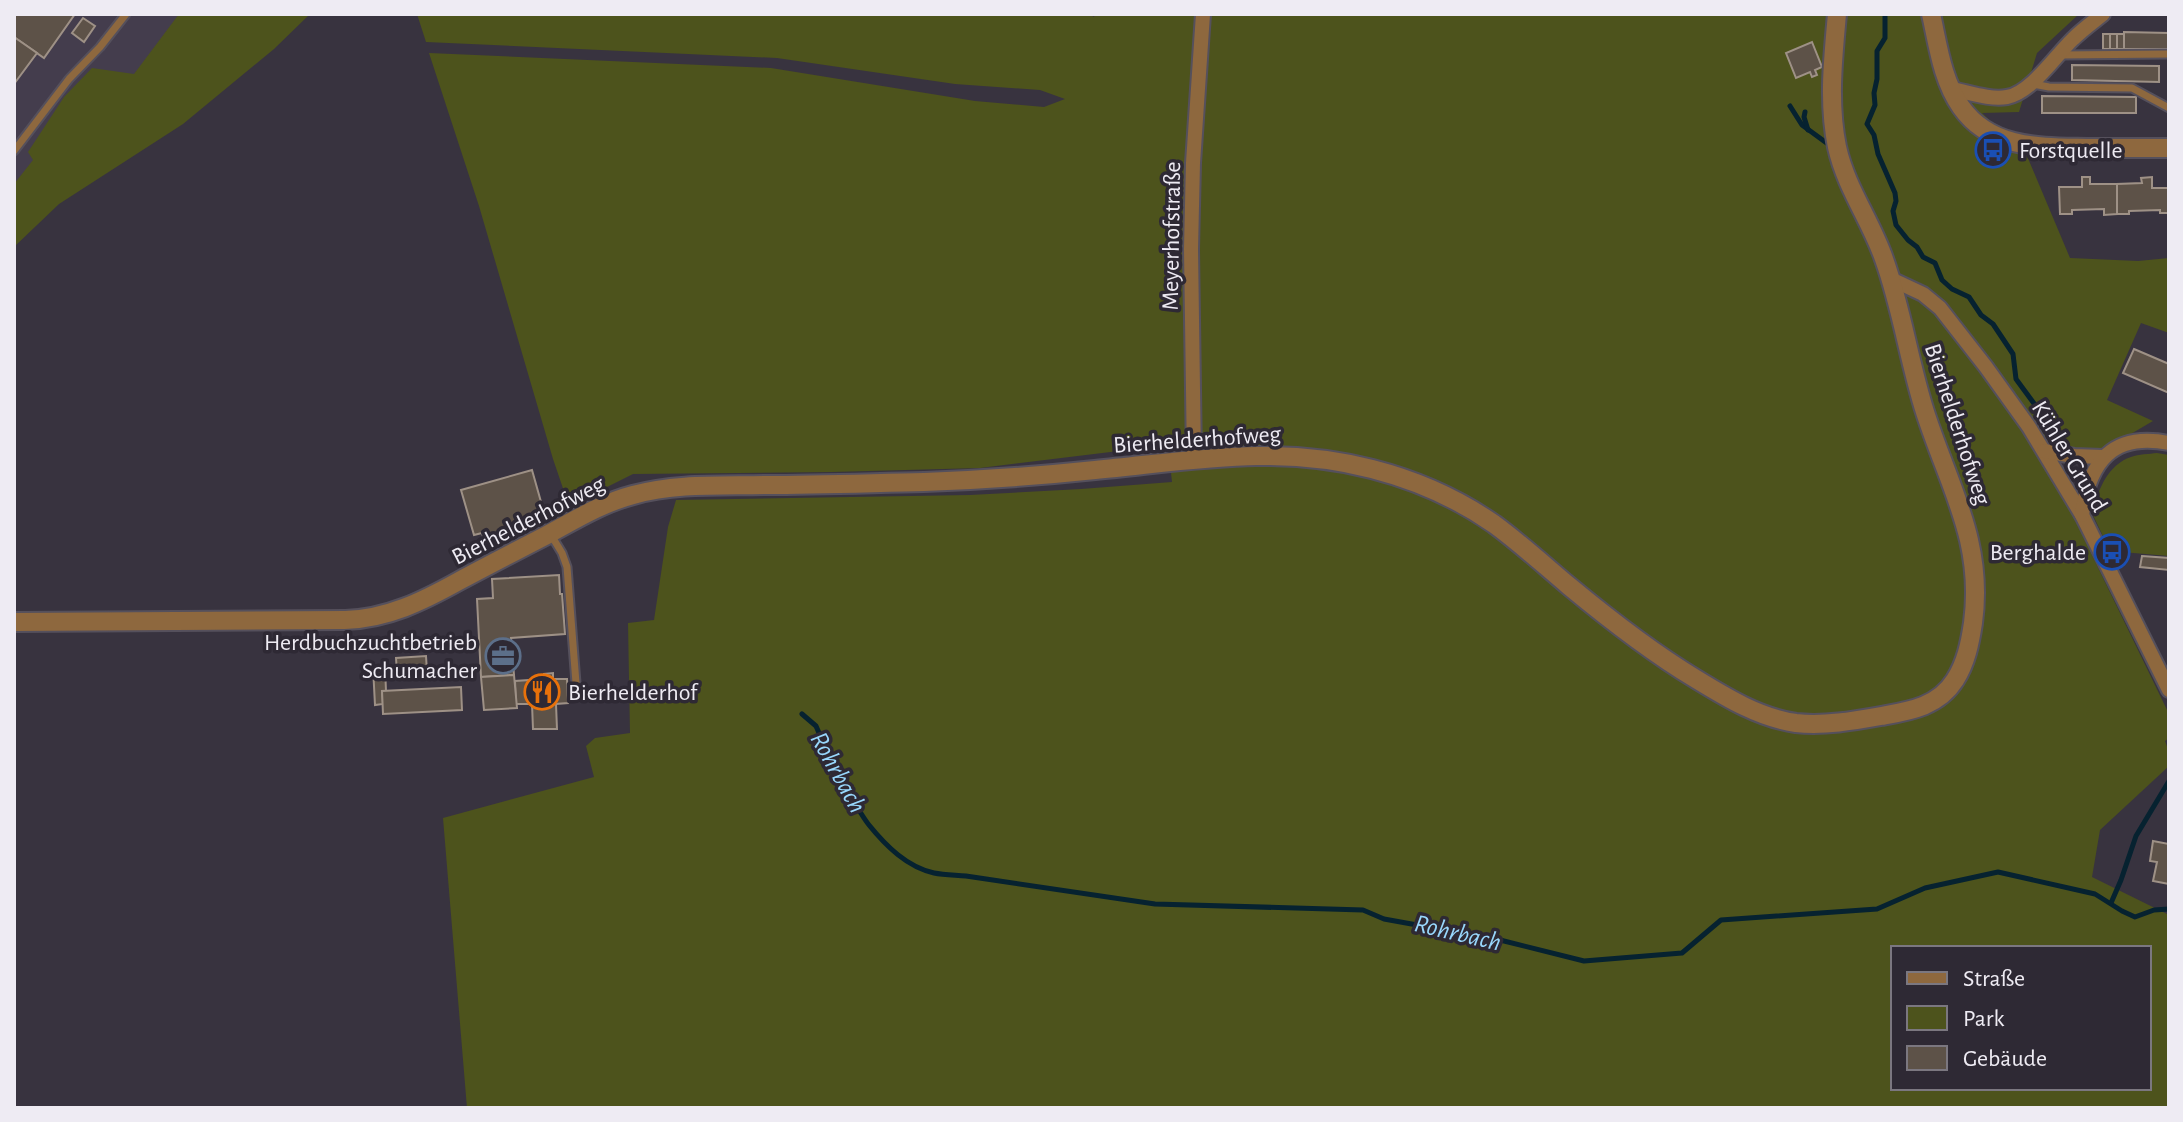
<svg xmlns="http://www.w3.org/2000/svg" width="2183" height="1122" font-family="'Alegreya Sans',sans-serif">
<style>
.built{fill:#443d4d}
.green{fill:#4d531c;fill-rule:evenodd}
.lines{fill:none;stroke-linecap:round;stroke-linejoin:round}
.stream{stroke:#062230;stroke-width:5}
.building{fill:#5d5248;stroke:#9e9186;stroke-width:2}
.service-casing{stroke:#55505c;stroke-width:11}
.minor-casing{stroke:#55505c;stroke-width:18}
.tertiary-casing{stroke:#55505c;stroke-width:22}
.service{stroke:#8e683e;stroke-width:7}
.minor{stroke:#8e683e;stroke-width:14}
.tertiary{stroke:#8e683e;stroke-width:18}
.labels{text-anchor:middle;stroke-width:7;stroke-linejoin:round;paint-order:stroke}
.poi-label{font-size:24px;fill:#eeebf3;stroke:#2e2934;text-anchor:start}
.street-label{font-size:24px;fill:#eeebf3;stroke:#2e2934}
.water-label{font-size:26px;font-style:italic;fill:#98d7fc;stroke:#2e2934}
</style>
<rect width="100%" height="100%" fill="#38333f"/>
<!-- built -->
<path class="built" d="M14,14H273L14,229Z"/>
<!-- green -->
<g class="green">
<path d="M179,14H310L274,49L183,124L59,204L14,247V184L33,160L28,152L64,97L92,68L134,74Z"/>
<path d="M417,14H1089L1094,17L1095,14H2079L2037,53L2019,112L1982,113L2027,156L2070,258L2138,261L2169,258V333L2141,323L2107,400L2153,421L2100,452L2048,447L2058,485L2169,714V738L2165,741L2169,752V766L2100,830L2092,877L2169,915V1108H467L443,818L594,777L586,746L595,738L630,733L628,623L654,620L668,527L676,500L970,495L1081,489L1172,482L1168,445L980,468L832,472L633,474L569,506L553,459L479,206L429,53L771,68L975,101L1044,107L1065,99L1040,90L955,84L777,58L426,42ZM1893,948H2149V1088H1893Z"/>
<path d="M2157,453L2169,455V556L2110,551L2092,513C2098,491 2107,465 2131,457C2139,454 2149,454 2157,453Z"/>
</g>
<g class="lines">
<!-- stream -->
<g class="stream">
<path d="M1885,14V38L1877,51V79L1874,93L1875,105L1867,124L1874,135L1878,154L1895,193L1896,201L1893,211L1896,225L1908,240L1917,247L1923,257L1935,263L1942,280L1952,289L1969,297L1981,315L1993,324L2013,354L2016,379L2038,409"/>
<path d="M1790,106L1802,125L1828,144"/>
<path d="M1805,112L1804,117L1808,130"/>
<path d="M802,714L816,726L846,795C857,804 861,815 869,825C886,846 907,867 934,873C944,875 955,875 966,876L1155,904L1363,910L1384,919L1500,940L1584,961L1682,953L1721,920L1877,909L1925,888L1998,872L2095,894L2122,911L2135,917L2154,910L2169,909"/>
<path d="M2111,903L2121,880L2136,836L2169,781"/>
</g>
</g>
<!-- building -->
<g class="building">
<path d="M14,14H75L44,58L14,37Z"/>
<path d="M83,18L95,26L84,42L72,33Z"/>
<path d="M2124,32L2169,33V49H2124Z"/>
<rect x="2103" y="34" width="7" height="15"/>
<rect x="2110" y="34" width="7" height="15"/>
<rect x="2117" y="34" width="7" height="15"/>
<path d="M14,37L37,53L14,84Z"/>
<path d="M1812,42L1822,67L1815,70L1817,75L1812,77L1810,72L1796,78L1786,53Z"/>
<path d="M2072,65L2159,66V82L2072,80Z"/>
<path d="M2042,96L2136,97V113H2042Z"/>
<path d="M2082,177H2090V184H2117V214L2104,215V209L2072,210V214H2060L2059,187H2082Z"/>
<path d="M2152,177V188H2169V213H2160V210L2129,211V214H2117V184L2142,183L2141,178Z"/>
<path d="M2134,349L2169,364V393L2123,373Z"/>
<path d="M532,470L545,516L537,518L539,525L484,540L482,533L474,535L461,490Z"/>
<path d="M2142,556L2169,558V570L2140,567Z"/>
<path d="M559,575L560,594H562L565,634L511,638L514,675L481,677L477,599L493,598L492,579Z"/>
<path d="M426,656L427,672L397,673L396,658Z"/>
<path d="M385,666L386,691H382L383,704L375,705L373,667Z"/>
<path d="M553,673V679H567L568,703L556,704L557,729H533L532,704H516L515,681L544,679V674Z"/>
<path d="M514,675L517,708L484,710L481,677Z"/>
<path d="M461,687L462,710L383,714L382,691Z"/>
<path d="M2153,841L2169,844V884L2153,881L2157,862L2150,861Z"/>
</g>
<g class="lines">
<defs>
<g id="service">
<path d="M2060,55L2169,54"/>
<path d="M2033,84L2049,87L2132,88L2169,108"/>
<path d="M14,151L69,79L100,47L126,14"/>
<path d="M551,535L562,553L567,567L576,683"/>
</g>
<g id="minor">
<path d="M1951,89C1968,92 1989,100 2007,97C2031,93 2056,55 2073,39C2082,30 2093,22 2103,14"/>
<path d="M1891,279L1923,294L1940,308L1986,367L2029,427L2082,515L2169,690"/>
<path d="M2044,451L2074,456L2103,457"/>
<path d="M1194,459L1191,249L1193,163L1203,14"/>
<path d="M2082,515C2089,462 2112,432 2169,443"/>
</g>
<g id="tertiary">
<path d="M1931,14C1938,45 1942,80 1961,107C1991,150 2043,147 2089,148C2116,148 2142,148 2169,148"/>
<path d="M14,622L345,620C387,619 423,601 459,581C487,566 516,551 545,536C573,521 602,503 633,495C676,483 722,486 766,485C819,485 872,483 924,482C981,480 1038,476 1095,470C1191,461 1276,444 1372,469C1415,480 1458,499 1494,524C1520,543 1544,565 1569,586C1610,620 1651,652 1696,679C1727,698 1760,718 1796,723C1824,726 1853,721 1881,716C1909,711 1938,707 1955,680C1966,663 1970,643 1973,623C1984,541 1949,487 1925,412C1909,362 1902,309 1884,259C1871,221 1846,188 1837,147C1828,103 1833,58 1837,14"/>
</g>
</defs>
<!-- service casing -->
<use href="#service" class="service-casing"/>
<!-- minor casing -->
<use href="#minor" class="minor-casing"/>
<!-- tertiary casing -->
<use href="#tertiary" class="tertiary-casing"/>
<!-- service -->
<use href="#service" class="service"/>
<!-- minor -->
<use href="#minor" class="minor"/>
<!-- tertiary -->
<use href="#tertiary" class="tertiary"/>
</g>
<!-- icons -->
<defs>
<symbol id="bus-ring" viewBox="-11 -11 22 22"><circle r="9.5" fill="#2e2934" stroke="#1a4fb4" stroke-width="1.5"/><path d="M-5-6H5V4H4V6H2V4H-2V6H-4V4H-5ZM-3.5-4V0h7V-4ZM-3.5 1.2v1.5H-2V1.2ZM2 1.2v1.5H3.5V1.2Z" fill="#1a4fb4"/></symbol>
<symbol id="office-ring" viewBox="-11 -11 22 22"><circle r="9.5" fill="#2e2934" stroke="#5c6f8a" stroke-width="1.5"/><path d="M-6-3h4V-5.5h4V-3h4V5H-6ZM-1-4.5V-3h2v-1.5ZM-6 0V1H6V0Z" fill="#5c6f8a"/></symbol>
<symbol id="restaurant-ring" viewBox="-11 -11 22 22"><circle r="9.5" fill="#2e2934" stroke="#e8710a" stroke-width="1.5"/><path d="M-5-6h1v4h1v-4h1v4h1v-4h1v5L-1.5 .5V6h-2V.5L-5-1ZM5-6V6H3V1.5H1.5Q1.5-4 5-6Z" fill="#e8710a"/></symbol>
</defs>
<g fill-rule="evenodd">
<use href="#bus-ring" x="1973" y="130" width="40" height="40"/>
<use href="#bus-ring" x="2092" y="532" width="40" height="40"/>
<use href="#office-ring" x="483" y="636" width="40" height="40"/>
<use href="#restaurant-ring" x="522" y="672" width="40" height="40"/>
</g>
<g class="labels">
<!-- poi labels -->
<g class="poi-label">
<text x="2019" y="158">Forstquelle</text>
<text x="2086" y="560" text-anchor="end">Berghalde</text>
<text x="477" y="650" text-anchor="end">Herdbuchzuchtbetrieb<tspan x="477" dy="28">Schumacher</tspan></text>
<text x="568" y="700">Bierhelderhof</text>
</g>
<!-- street labels -->
<g class="street-label">
<text transform="translate(1171 236) rotate(-89)" y="8">Meyerhofstraße</text>
<text transform="translate(1958 424) rotate(72)" y="8">Bierhelderhofweg</text>
<text transform="translate(1197 439) rotate(-4)" y="8">Bierhelderhofweg</text>
<text transform="translate(2070 456) rotate(59)" y="8">Kühler Grund</text>
<text transform="translate(528 520) rotate(-27)" y="8">Bierhelderhofweg</text>
</g>
<!-- water labels -->
<g class="water-label">
<text transform="translate(839 772) rotate(61)" y="9">Rohrbach</text>
<text transform="translate(1458 932) rotate(13)" y="9">Rohrbach</text>
</g>
</g>
<!-- border -->
<rect width="2183" height="1122" fill="none" stroke="#eeebf3" stroke-width="32"/>
<!-- legend -->
<rect x="1891" y="946" width="260" height="144" fill="#2e2934" stroke="#7b7780" stroke-width="2"/>
<rect x="1907" y="972" width="40" height="12" fill="#8e683e" stroke="#7b7780" stroke-width="2"/>
<text x="1963" y="986" font-size="24" fill="#eeebf3">Straße</text>
<rect x="1907" y="1006" width="40" height="24" fill="#4d531c" stroke="#7b7780" stroke-width="2"/>
<text x="1963" y="1026" font-size="24" fill="#eeebf3">Park</text>
<rect x="1907" y="1046" width="40" height="24" fill="#5d5248" stroke="#7b7780" stroke-width="2"/>
<text x="1963" y="1066" font-size="24" fill="#eeebf3">Gebäude</text>
</svg>
